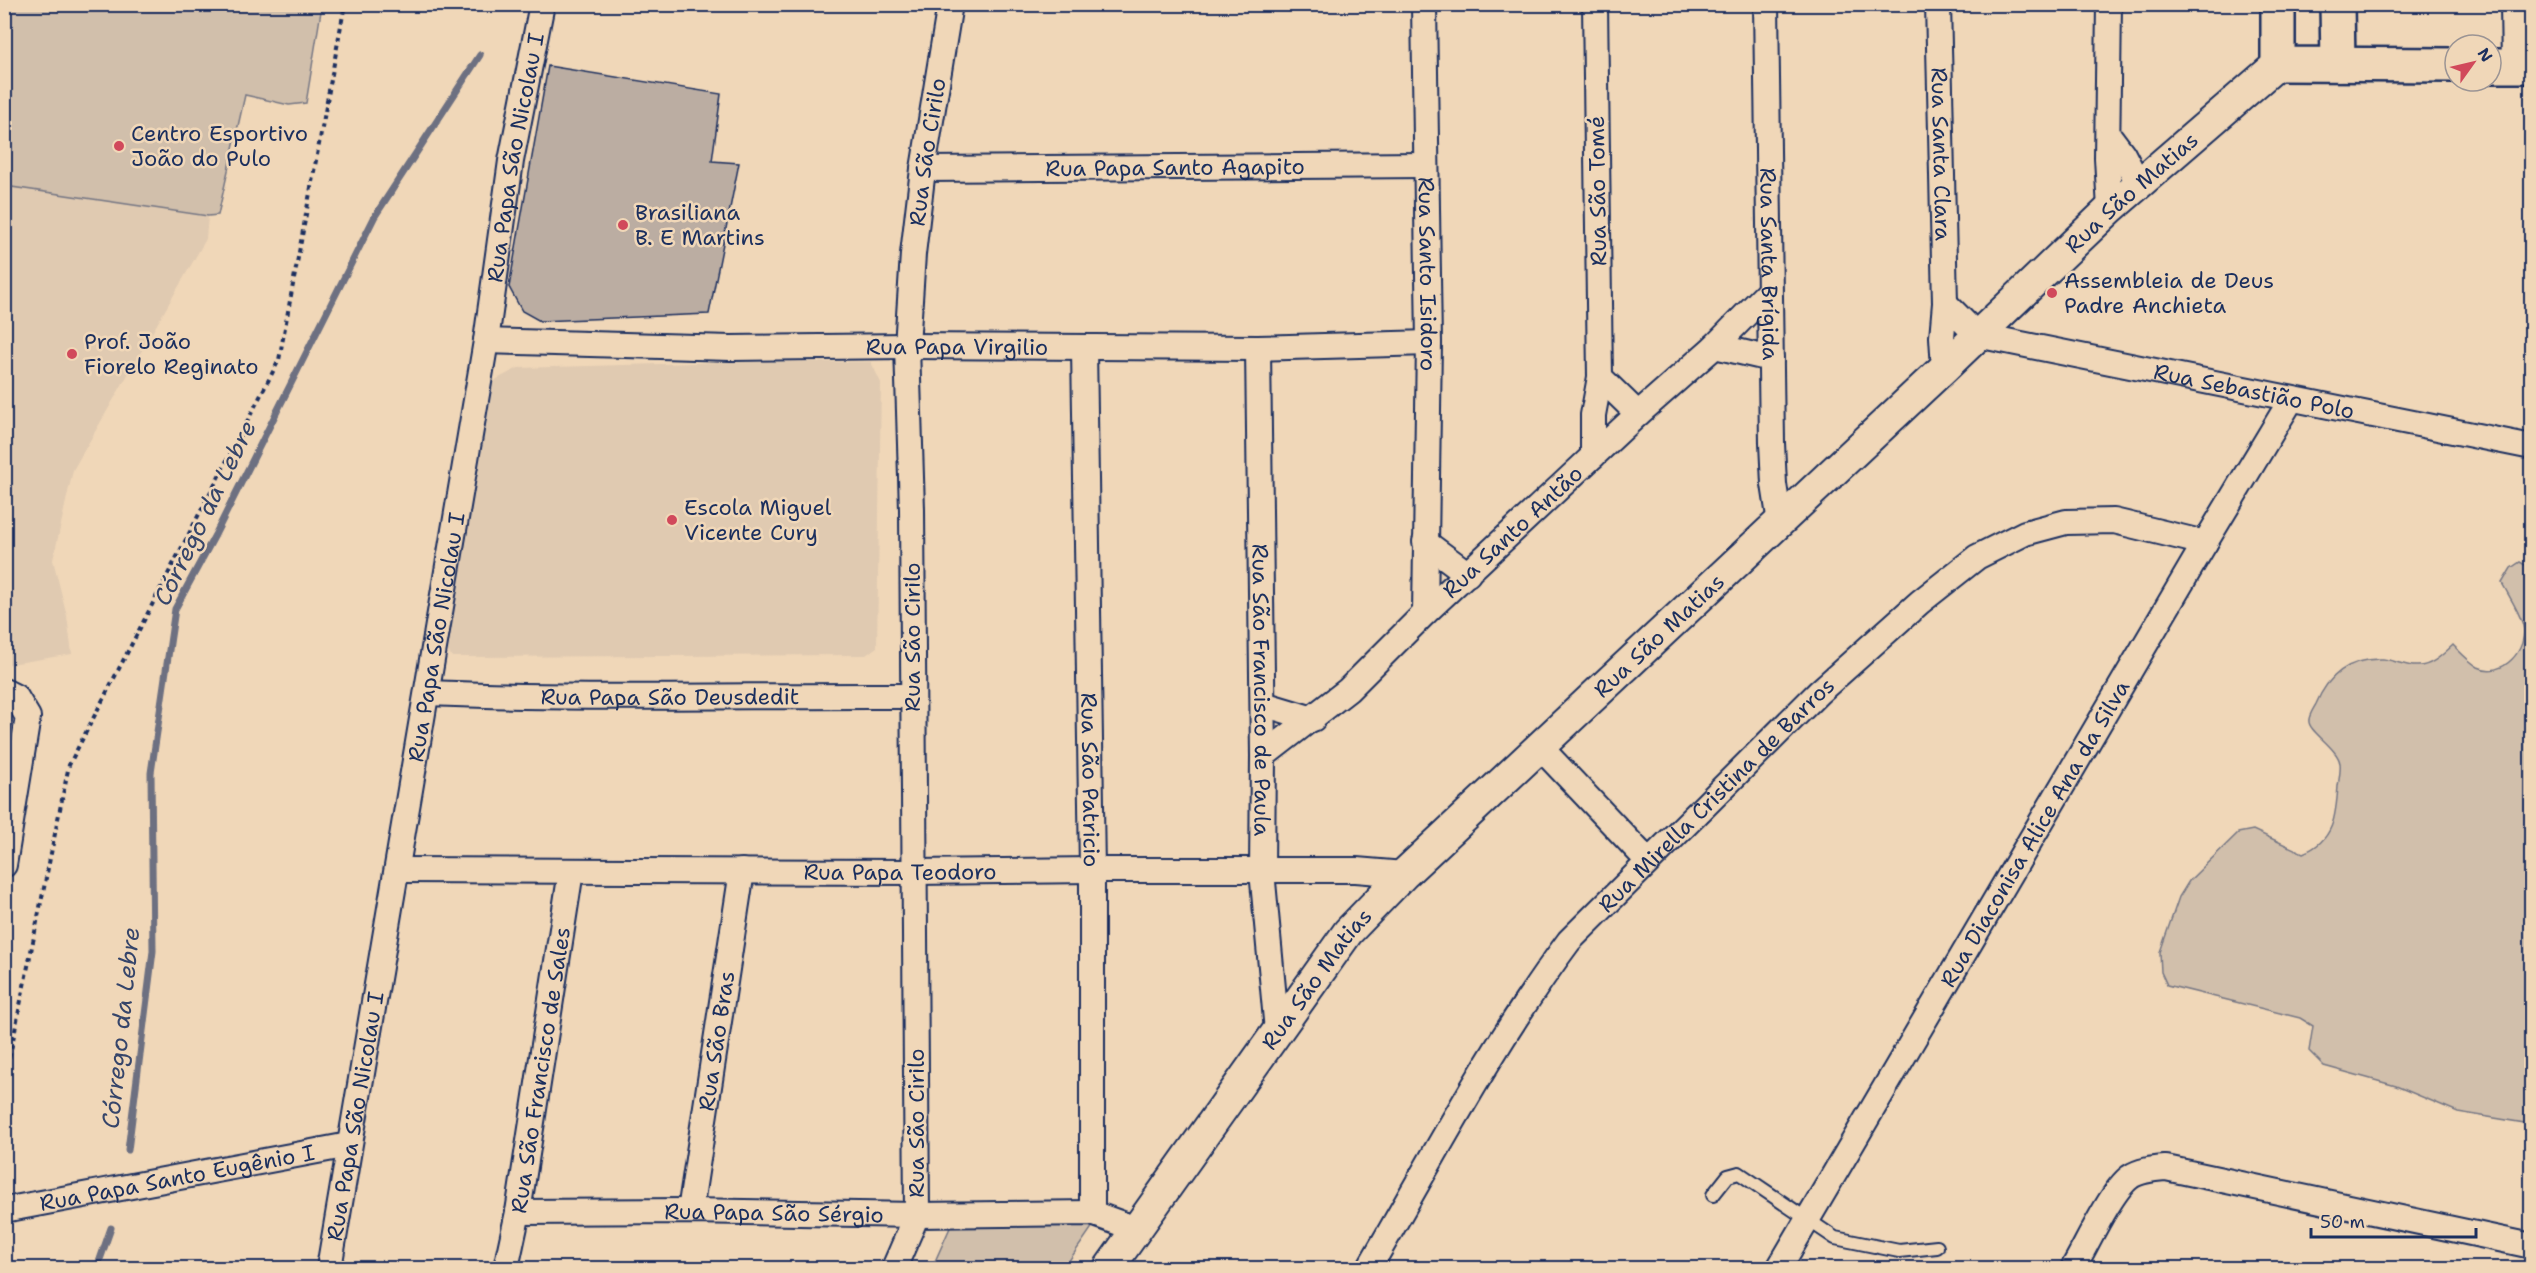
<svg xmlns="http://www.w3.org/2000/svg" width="2536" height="1273" font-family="'Shantell Sans',sans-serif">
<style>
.built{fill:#e0cab1}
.green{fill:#d1bfab;stroke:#767784;stroke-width:1.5}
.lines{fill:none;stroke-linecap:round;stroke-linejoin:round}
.stream{stroke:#6d7081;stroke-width:7}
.building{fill:#bbada2;stroke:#1b2f5e;stroke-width:1.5}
.service-casing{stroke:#1b2f5e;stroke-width:16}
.minor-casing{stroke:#1b2f5e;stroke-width:28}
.tertiary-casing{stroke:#1b2f5e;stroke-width:34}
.secondary-casing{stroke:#1b2f5e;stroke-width:38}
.path{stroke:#1b2f5e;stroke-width:4;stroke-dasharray:4.5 4.5;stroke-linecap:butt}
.service{stroke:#f0d7b8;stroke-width:12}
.minor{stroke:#f0d7b8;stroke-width:24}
.tertiary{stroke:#f0d7b8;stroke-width:30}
.secondary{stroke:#f0d7b8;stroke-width:33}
.poi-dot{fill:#d1495b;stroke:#f0d7b8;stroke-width:2}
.labels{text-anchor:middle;stroke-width:5;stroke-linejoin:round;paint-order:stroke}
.poi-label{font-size:22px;fill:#1b2f5e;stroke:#f0d7b8;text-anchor:start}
.street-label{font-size:22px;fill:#1b2f5e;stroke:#f0d7b8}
.water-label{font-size:24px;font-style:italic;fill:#36456a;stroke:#f0d7b8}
</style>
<rect width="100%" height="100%" fill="#f0d7b8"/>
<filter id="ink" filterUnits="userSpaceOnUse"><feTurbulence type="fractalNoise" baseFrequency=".0167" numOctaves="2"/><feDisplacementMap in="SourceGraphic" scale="12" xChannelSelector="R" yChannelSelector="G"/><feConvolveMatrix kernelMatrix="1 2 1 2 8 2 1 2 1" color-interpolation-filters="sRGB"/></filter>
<g filter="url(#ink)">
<!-- built -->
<g class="built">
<path d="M5,186L208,216L206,239L73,470L53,560L67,616L72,654L5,665Z"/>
<path d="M730,362H871L881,383L877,647L866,655L452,657L446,648L483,392L497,379L518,368Z"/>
</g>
<!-- green -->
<g class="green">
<path d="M5,4L322,5L306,103L289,105L245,95L218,215L208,216L5,186Z"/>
<path d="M2520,562L2532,569L2531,1124L2458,1112L2396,1086L2324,1066L2309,1051L2313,1026L2300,1018L2167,985L2161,972L2160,952L2179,897L2189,881L2238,833L2253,830L2303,853C2334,841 2336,816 2338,786C2339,779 2341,770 2340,763C2337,747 2307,731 2309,720C2309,715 2314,708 2316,704C2328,675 2350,658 2383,659C2394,660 2407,667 2418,666C2432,666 2443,654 2453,645C2460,652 2469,662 2478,667C2502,679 2529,649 2523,625C2519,611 2509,596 2502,583L2511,568Z"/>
<path d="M953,1221L1093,1226L1064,1268H932Z"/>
</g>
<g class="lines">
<!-- stream -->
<g class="stream">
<path d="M128,1150L153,951L151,773L175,609L215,535L375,216L480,55"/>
<path d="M97,1268L111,1228"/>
</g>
</g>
<!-- building -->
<path class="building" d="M548,66L721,94L712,161L739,163L709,314L540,321L522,311L509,287Z"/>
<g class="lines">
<defs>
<path id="service" d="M1713,1195L1728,1176L1739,1173L1835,1238L1899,1251L1937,1247"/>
<g id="minor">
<path id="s1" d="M1424,4L1429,343L1425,613"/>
<path id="s2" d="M1766,4L1772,443L1774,484L1780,523"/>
<path id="s3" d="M1938,4L1945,303L1942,337L1944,368"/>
<path d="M2109,4L2107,158L2110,209"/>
<path d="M2513,4L2514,66"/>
<path d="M2108,134L2123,154L2139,185"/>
<path id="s4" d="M923,169L1426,165"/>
<path id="s5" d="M1945,303L1977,335L2532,447"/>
<path id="s6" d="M486,341L731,348L907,346L1258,348L1429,343"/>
<path d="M1715,346L1771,359"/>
<path id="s7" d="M1084,348L1092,870V1213"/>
<path id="s8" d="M1258,348L1263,756L1262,871L1277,1031"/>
<path d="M1600,377L1638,414"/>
<path d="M1593,456V415L1600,377L1595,4"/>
<path d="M1425,542L1468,574"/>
<path d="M4,691L16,697L28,717L4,865"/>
<path id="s9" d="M427,693C588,700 750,695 912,696"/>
<path d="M1263,704L1313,719"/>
<path d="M1540,747L1648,861"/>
<path id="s10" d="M1263,756L1348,690L1425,613L1638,414L1715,346L1769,291"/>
<path id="s11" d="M398,870L914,872L1092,870H1356L1404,874"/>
<path id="s12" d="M4,1210L349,1145"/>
<path id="s13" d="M690,1211L742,871"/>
<path id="s14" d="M518,1212L690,1211L917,1215L1092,1213L1136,1229"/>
<path id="s15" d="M329,1268L486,341L511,161L542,4"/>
<path id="s16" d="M506,1268L518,1212L571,871"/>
<path id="s17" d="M894,1268L917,1215L912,510L907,346L913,254L923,169L950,4"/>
<path id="s18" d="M1369,1268C1433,1158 1493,1043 1569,941L1819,692L1920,602L1977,557L2025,533L2066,522L2114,521L2205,543"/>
<path id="s19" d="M1779,1268L2205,543L2291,400"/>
<path d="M2073,1268C2086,1246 2111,1191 2130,1177C2140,1170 2154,1169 2166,1168L2532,1246"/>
</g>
<g id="tertiary">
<path id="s20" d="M1109,1268L1348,932L1404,874L1944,368L2110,209L2278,64"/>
</g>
<g id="secondary">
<path d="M2278,4V64L2455,65"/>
<path d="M2337,4L2338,64"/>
<path d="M2491,66H2532"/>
</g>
</defs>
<!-- service casing -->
<use href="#service" class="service-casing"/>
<!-- minor casing -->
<use href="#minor" class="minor-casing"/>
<!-- tertiary casing -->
<use href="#tertiary" class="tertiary-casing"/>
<!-- secondary casing -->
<use href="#secondary" class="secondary-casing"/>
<!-- path -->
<path class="path" d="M4,1084L69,765L279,360L345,4"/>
<!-- service -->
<use href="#service" class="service"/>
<!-- minor -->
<use href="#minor" class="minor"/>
<!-- tertiary -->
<use href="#tertiary" class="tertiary"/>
<!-- secondary -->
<use href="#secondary" class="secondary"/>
</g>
</g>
<!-- markers -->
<g class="poi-dot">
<circle cx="119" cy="146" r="6"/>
<circle cx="623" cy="225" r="6"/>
<circle cx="2052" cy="293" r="6"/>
<circle cx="72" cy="354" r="6"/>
<circle cx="672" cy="520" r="6"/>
</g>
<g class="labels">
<!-- poi labels -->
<g class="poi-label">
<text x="131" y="141">Centro Esportivo<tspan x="131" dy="25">João do Pulo</tspan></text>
<text x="635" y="220">Brasiliana<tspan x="635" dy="25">B. E Martins</tspan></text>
<text x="2064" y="288">Assembleia de Deus<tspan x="2064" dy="25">Padre Anchieta</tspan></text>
<text x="84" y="349">Prof. João<tspan x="84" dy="25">Fiorelo Reginato</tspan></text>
<text x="684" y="515">Escola Miguel<tspan x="684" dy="25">Vicente Cury</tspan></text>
</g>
<!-- street labels -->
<g class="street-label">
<text dy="8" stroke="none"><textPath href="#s17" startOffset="1122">Rua São Cirilo</textPath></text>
<text dy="8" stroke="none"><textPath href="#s3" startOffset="150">Rua Santa Clara</textPath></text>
<text dy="8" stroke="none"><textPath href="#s15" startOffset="1126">Rua Papa São Nicolau I</textPath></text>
<text dy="8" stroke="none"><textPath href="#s4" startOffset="252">Rua Papa Santo Agapito</textPath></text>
<text transform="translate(1597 191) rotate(-91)" y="8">Rua São Tomé</text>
<text dy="8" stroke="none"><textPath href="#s20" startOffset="1490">Rua São Matias</textPath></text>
<text dy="8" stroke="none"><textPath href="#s2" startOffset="260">Rua Santa Brígida</textPath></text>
<text dy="8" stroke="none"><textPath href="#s1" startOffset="270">Rua Santo Isidoro</textPath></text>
<text dy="8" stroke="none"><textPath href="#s6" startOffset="471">Rua Papa Virgilio</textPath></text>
<text dy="8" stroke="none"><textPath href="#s5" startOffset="328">Rua Sebastião Polo</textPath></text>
<text dy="8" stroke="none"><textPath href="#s10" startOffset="336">Rua Santo Antão</textPath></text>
<text dy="8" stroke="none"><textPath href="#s20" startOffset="842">Rua São Matias</textPath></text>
<text dy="8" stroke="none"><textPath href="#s15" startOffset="640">Rua Papa São Nicolau I</textPath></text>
<text transform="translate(912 637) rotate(-90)" y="8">Rua São Cirilo</text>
<text dy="8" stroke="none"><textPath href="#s8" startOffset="342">Rua São Francisco de Paula</textPath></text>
<text dy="8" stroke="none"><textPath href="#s9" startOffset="243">Rua Papa São Deusdedit</textPath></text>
<text dy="8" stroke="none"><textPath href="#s7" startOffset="432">Rua São Patricio</textPath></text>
<text dy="8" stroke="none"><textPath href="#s18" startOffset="591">Rua Mirella Cristina de Barros</textPath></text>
<text dy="8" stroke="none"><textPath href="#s19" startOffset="504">Rua Diaconisa Alice Ana da Silva</textPath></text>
<text dy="8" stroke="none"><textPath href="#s11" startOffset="502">Rua Papa Teodoro</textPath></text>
<text dy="8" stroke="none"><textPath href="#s20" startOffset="356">Rua São Matias</textPath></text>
<text dy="8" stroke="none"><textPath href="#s13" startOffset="172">Rua São Bras</textPath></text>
<text dy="8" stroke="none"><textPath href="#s16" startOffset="201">Rua São Francisco de Sales</textPath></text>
<text dy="8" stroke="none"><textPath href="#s15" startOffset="154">Rua Papa São Nicolau I</textPath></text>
<text transform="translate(916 1123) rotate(-90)" y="8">Rua São Cirilo</text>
<text dy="8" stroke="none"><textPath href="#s12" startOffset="176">Rua Papa Santo Eugênio I</textPath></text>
<text dy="8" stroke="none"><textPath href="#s14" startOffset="256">Rua Papa São Sérgio</textPath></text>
</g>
<!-- water labels -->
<g class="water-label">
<text transform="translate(205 513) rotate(-64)" y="8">Córrego da Lebre</text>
<text transform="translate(121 1028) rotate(-84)" y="8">Córrego da Lebre</text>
</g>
</g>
<!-- margin -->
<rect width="2536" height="1273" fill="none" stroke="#f0d7b8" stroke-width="24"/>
<rect x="12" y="12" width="2512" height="1249" fill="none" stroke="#1b2f5e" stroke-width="2" filter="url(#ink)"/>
<!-- north arrow -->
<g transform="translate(2473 63) rotate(56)"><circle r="28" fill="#f0d7b8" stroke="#9b9494" stroke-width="1.5"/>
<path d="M0-4.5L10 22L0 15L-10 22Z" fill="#d1495b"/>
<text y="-9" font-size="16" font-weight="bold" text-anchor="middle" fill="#1b2f5e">N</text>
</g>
<!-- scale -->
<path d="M2311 1228v9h165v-9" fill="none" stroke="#1b2f5e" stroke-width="3"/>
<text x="2320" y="1228" font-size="18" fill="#1b2f5e" stroke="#f0d7b8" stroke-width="4.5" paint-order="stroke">50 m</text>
</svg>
